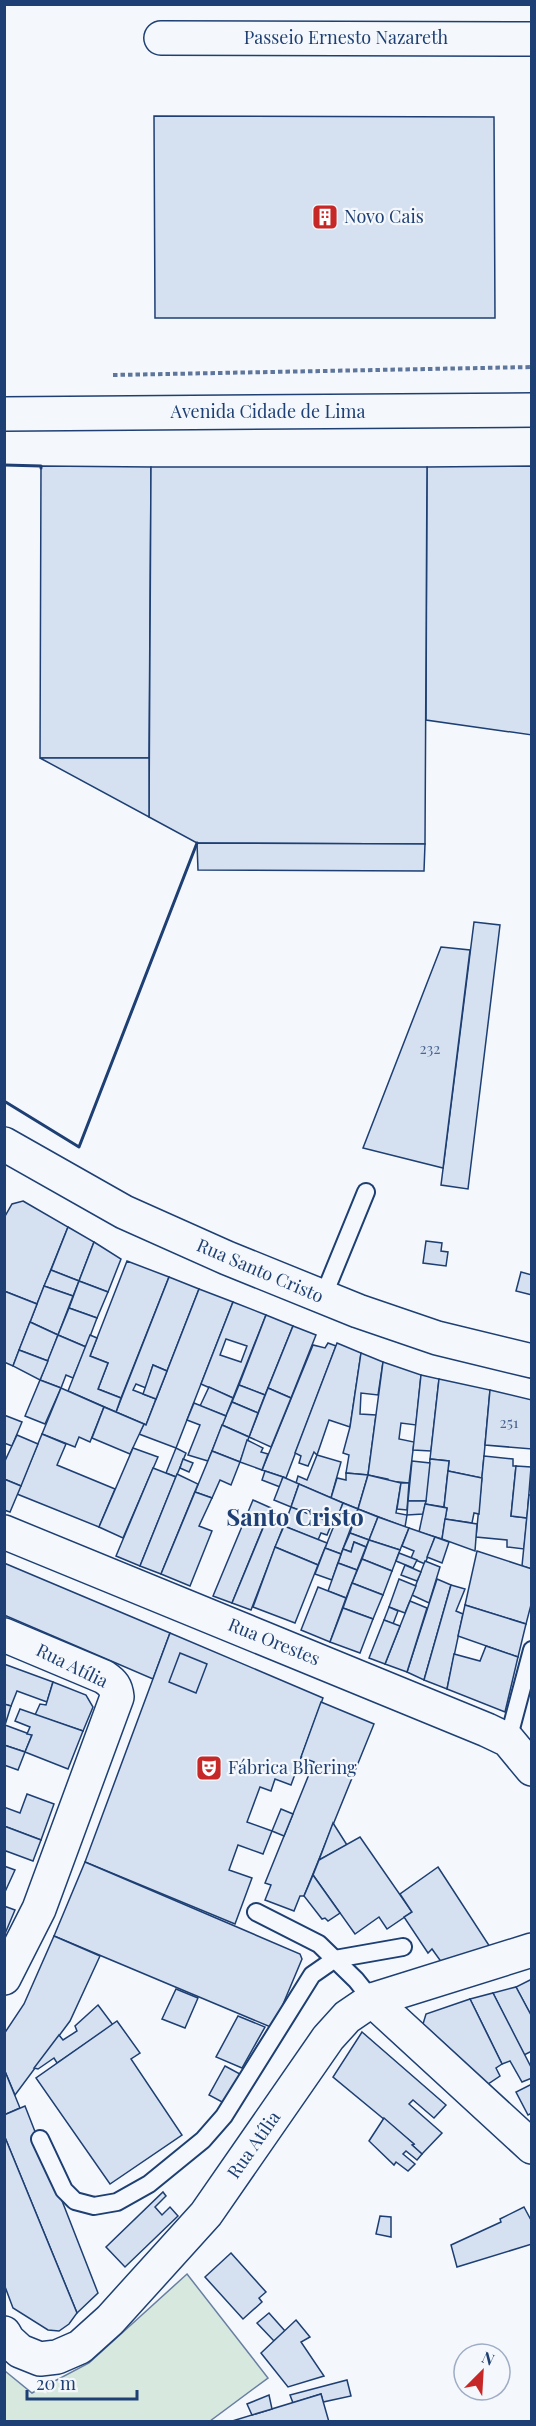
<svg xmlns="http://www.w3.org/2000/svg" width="536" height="2426" font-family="'Playfair Display',serif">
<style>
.green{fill:#d7e8df;stroke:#687fa3;stroke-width:1.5}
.building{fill:#d5e0f0;stroke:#1d3f73;stroke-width:1.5;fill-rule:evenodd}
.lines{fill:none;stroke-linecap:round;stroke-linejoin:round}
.lane-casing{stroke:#1d3f73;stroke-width:20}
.street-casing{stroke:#1d3f73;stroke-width:36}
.secondary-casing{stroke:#1d3f73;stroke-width:36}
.path{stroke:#5e769c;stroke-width:4;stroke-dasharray:4.5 3;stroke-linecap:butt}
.lane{stroke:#f4f7fb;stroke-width:16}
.street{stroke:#f4f7fb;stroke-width:33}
.secondary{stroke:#f4f7fb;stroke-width:33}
.wall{stroke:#1d3f73;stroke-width:3}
.labels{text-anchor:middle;stroke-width:4.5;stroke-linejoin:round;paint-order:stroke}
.number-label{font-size:15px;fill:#4b6792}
.street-label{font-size:18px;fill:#1d3f73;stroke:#f4f7fb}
.poi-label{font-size:18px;fill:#1d3f73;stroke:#f4f7fb;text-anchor:start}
.district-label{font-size:24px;font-weight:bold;fill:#1d3f73;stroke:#f4f7fb}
</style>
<rect width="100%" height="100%" fill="#f4f7fb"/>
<!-- green -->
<path class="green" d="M187,2274L268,2378L210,2421H5V2371L32,2393L89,2363Z"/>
<!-- building -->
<g class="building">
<path d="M154,116L494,117L495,318H155Z"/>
<path d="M41,466L151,467L149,758H40Z"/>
<path d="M532,466V735L426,720L427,467Z"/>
<path d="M151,467H427L425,844L197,843L149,817Z"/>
<path d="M40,758H149V817Z"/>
<path d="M197,843L425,844L424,871L198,870Z"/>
<path d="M474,922L500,925L468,1189L441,1185Z"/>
<path d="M441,947L470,950L443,1168L363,1148Z"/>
<path d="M23,1201L68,1227L37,1304L4,1291V1218L12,1204Z"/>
<path d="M68,1227L94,1242L79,1281L51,1270Z"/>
<path d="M426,1241L442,1243L441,1251L448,1252L446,1266L423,1263Z"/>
<path d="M94,1242L121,1259L108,1292L79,1281Z"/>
<path d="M127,1261L169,1277L121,1398L98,1389L108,1363L90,1356Z"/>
<path d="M51,1270L79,1281L73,1296L44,1286Z"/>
<path d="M521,1272L532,1275V1295L516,1291Z"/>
<path d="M169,1277L199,1289L167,1371L153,1365L146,1388L136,1384L133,1390L156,1399L146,1425L116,1412Z"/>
<path d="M79,1281L108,1292L97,1318L69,1308Z"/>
<path d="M44,1286L73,1296L58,1335L30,1322Z"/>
<path d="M199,1289L233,1302L176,1448L139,1434L144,1424L146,1425Z"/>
<path d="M4,1291L37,1304L13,1366L4,1362Z"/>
<path d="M233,1302L266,1315L233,1398L201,1384ZM226,1339L247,1346L241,1362L220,1355Z"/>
<path d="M69,1308L97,1318L86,1347L58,1335Z"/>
<path d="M266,1315L293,1326L265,1395L239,1385Z"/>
<path d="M30,1322L58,1335L48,1361L19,1350Z"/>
<path d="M293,1326L316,1335L291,1398L268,1388Z"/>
<path d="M58,1335L86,1347L73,1378L66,1375L61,1388L40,1380Z"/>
<path d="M90,1335L97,1338L90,1356L108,1363L98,1389L121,1398L116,1412L68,1391Z"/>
<path d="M328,1343L336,1346L286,1478L262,1470L313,1345L325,1348Z"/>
<path d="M337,1343L361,1353L350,1427L329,1420L317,1455L314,1452L308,1466L299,1463L301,1456L295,1453Z"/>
<path d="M19,1350L48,1361L40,1380L13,1366Z"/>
<path d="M361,1353L383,1362L378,1395L361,1393L360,1414L376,1415L368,1475L346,1473L349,1455L343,1453L350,1427Z"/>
<path d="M383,1362L421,1375L416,1425L401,1423L399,1439L414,1442L409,1483L388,1481V1479L368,1475Z"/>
<path d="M153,1365L167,1371L156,1399L143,1394Z"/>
<path d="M421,1375L439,1379L431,1451L413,1450Z"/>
<path d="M439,1379L490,1390L482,1478L448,1471L449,1461L430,1459Z"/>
<path d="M40,1380L61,1388L45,1424L25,1416Z"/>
<path d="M239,1385L265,1395L258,1413L232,1402Z"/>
<path d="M209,1387L233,1398L226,1416L200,1406Z"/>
<path d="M61,1388L104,1407L90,1442L79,1437L75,1447L42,1434Z"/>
<path d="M268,1388L291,1398L271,1447L249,1437Z"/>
<path d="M490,1390L532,1400V1449L485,1445Z"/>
<path d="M232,1402L258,1413L249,1437L222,1425Z"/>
<path d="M194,1403L226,1416L208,1461L188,1455L200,1425L187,1420Z"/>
<path d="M104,1407L144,1424L130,1454L92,1438Z"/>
<path d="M4,1415L22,1422L12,1446L4,1443Z"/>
<path d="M222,1425L249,1437L240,1462L212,1451Z"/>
<path d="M42,1434L66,1444L57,1465L115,1489L99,1527L17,1494Z"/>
<path d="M17,1435L38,1444L21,1486L4,1479V1463Z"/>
<path d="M247,1440L263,1448L261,1452L268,1454L262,1470L240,1462Z"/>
<path d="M133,1448L158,1457L123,1538L99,1527Z"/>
<path d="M176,1448L186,1453L176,1477L166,1473Z"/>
<path d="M212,1451L240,1462L231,1485L220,1480L212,1498L195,1492Z"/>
<path d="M317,1455L341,1462L331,1498L296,1483L298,1476L307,1480Z"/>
<path d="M484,1456L513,1459V1466H516L511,1516L527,1518L524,1549L507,1547V1540L476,1537Z"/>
<path d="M183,1459L193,1463L189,1472L180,1468Z"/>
<path d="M430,1459L449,1461L444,1507L425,1504Z"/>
<path d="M412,1461L430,1463L426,1501H408Z"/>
<path d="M516,1466L531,1467L527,1518L511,1516Z"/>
<path d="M153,1468L176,1477L140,1566L116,1556Z"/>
<path d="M265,1471L283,1477L280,1487L262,1480Z"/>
<path d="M448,1471L482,1478L479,1514L474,1513L472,1523L445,1519L447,1508L444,1507Z"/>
<path d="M346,1473L368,1475L358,1509L331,1498L337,1478L346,1480Z"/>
<path d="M177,1474L198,1484L161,1574L140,1566Z"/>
<path d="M368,1475L401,1483L396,1513L407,1515L405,1527L358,1509Z"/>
<path d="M283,1477L299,1484L291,1507L274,1500Z"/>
<path d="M4,1479L21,1486L10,1512L4,1510Z"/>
<path d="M401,1483H409L407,1510L397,1509Z"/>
<path d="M299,1484L343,1503L335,1525L291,1507Z"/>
<path d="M195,1492L212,1498L199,1526L212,1531L190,1586L161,1574Z"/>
<path d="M529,1495H532V1569L522,1566Z"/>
<path d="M253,1500L271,1508L232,1603L213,1596Z"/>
<path d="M408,1501H426L423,1514L407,1515Z"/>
<path d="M343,1503L358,1509L341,1554L325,1548Z"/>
<path d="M425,1504L447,1508L442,1539L419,1532Z"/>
<path d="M291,1507L332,1523L327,1535L321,1533L318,1540L284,1526Z"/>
<path d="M358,1509L378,1517L369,1540L350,1533Z"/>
<path d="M268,1516L285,1522L251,1610L232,1603Z"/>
<path d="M378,1517L409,1528L400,1550L369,1540Z"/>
<path d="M445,1519L477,1524L475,1551L442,1539Z"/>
<path d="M284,1526L327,1543L318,1565L275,1547Z"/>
<path d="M409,1528L435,1537L425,1564L411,1558L414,1551L402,1546Z"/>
<path d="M350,1533L369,1540L366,1547L354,1542L351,1552L343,1549Z"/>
<path d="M435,1537L449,1542L442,1563L427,1557Z"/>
<path d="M369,1540L400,1550L392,1571L362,1559Z"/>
<path d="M354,1542L366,1547L357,1570L338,1563L343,1549L351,1552Z"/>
<path d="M275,1547L318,1565L295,1623L253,1607Z"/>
<path d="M325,1548L341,1554L332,1580L315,1574Z"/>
<path d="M477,1551L532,1569V1601L526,1624L465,1605Z"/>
<path d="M399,1553L417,1560L413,1568L396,1561Z"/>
<path d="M362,1559L392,1571L383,1595L352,1583Z"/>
<path d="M425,1561L440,1567L429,1603L412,1595Z"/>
<path d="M4,1563L170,1633L153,1679L4,1615Z"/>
<path d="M338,1563L357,1570L346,1598L328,1591Z"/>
<path d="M405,1565L421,1572L417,1581L401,1575Z"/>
<path d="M399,1579L416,1586L405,1613L389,1607Z"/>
<path d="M437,1579L451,1585L424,1680L407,1672Z"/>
<path d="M352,1583L383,1595L373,1619L343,1608Z"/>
<path d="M451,1585L465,1589L456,1611L463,1614L447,1689L424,1680Z"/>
<path d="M318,1587L346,1598L330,1642L301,1630Z"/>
<path d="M410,1601L427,1608L407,1672L385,1664Z"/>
<path d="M465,1605L526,1624L518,1657L458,1636Z"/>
<path d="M389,1607L398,1611L393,1624L384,1620Z"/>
<path d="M343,1608L373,1619L360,1653L330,1642Z"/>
<path d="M384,1620L400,1626L385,1664L369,1658Z"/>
<path d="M170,1633L323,1698L291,1785L275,1779L271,1791L260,1787L247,1822L272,1831L263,1854L238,1845L229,1870L252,1878L235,1924L85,1862Z"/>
<path d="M486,1646L518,1657L505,1712L447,1689L454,1654L480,1661Z"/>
<path d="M180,1653L207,1664L196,1693L169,1682Z"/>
<path d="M4,1664L53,1682L47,1702L17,1691L11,1706L4,1704Z"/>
<path d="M53,1682L86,1695L93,1707L83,1731L35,1715L40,1704L46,1705Z"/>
<path d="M321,1702L374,1724L304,1896H300L294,1911L265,1900L271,1885L265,1883L314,1762L301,1757Z"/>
<path d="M4,1704L11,1706L5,1725L32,1735L25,1752L4,1745Z"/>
<path d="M20,1709L83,1731L68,1769L25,1752L32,1735L27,1734L30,1727L15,1721Z"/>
<path d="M4,1745L25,1752L18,1770L4,1765Z"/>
<path d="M27,1794L54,1804L41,1840L4,1826V1807L20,1813Z"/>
<path d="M281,1809L293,1814L284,1836L272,1831Z"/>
<path d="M333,1823L347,1845L319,1860Z"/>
<path d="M4,1826L41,1840L33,1861L6,1851L4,1855Z"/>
<path d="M360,1837L412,1912L387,1929L379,1917L355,1934L313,1875L319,1860Z"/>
<path d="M85,1862L300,1954L302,1959L273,2028L54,1936Z"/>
<path d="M4,1866L15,1870L4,1894Z"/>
<path d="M438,1867L492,1950L442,1963L432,1949L428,1953L404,1917L412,1912L400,1894Z"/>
<path d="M313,1875L340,1913L328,1921L325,1918L322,1919L304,1896Z"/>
<path d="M4,1906L15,1910L4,1936Z"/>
<path d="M54,1936L100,1956L70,2021L15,2095L4,2069V2034L24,2004Z"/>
<path d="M532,1979V2017L516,1987Z"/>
<path d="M516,1987L532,2017V2051L524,2055L493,1993Z"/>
<path d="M176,1989L198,1998L185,2028L162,2019Z"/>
<path d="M493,1993L532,2069V2078L522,2082L510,2061L502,2064L470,1999Z"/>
<path d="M470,1999L502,2064L496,2068L500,2076L488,2084L423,2024L426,2014Z"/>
<path d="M98,2005L113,2025L57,2063L54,2058L38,2069L34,2068L59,2035L63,2040L77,2031L75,2026Z"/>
<path d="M238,2016L265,2027L242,2068L216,2057Z"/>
<path d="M117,2021L140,2053L131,2059L182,2135L110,2184L36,2078Z"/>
<path d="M362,2032L446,2105L434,2118L413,2100L409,2104L442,2133L422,2154L412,2145L414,2144L333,2077Z"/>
<path d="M225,2066L240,2074L224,2103L209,2095Z"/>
<path d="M4,2069L20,2108L4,2115Z"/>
<path d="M532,2084V2113L528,2115L516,2092Z"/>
<path d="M25,2106L98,2293L77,2313L4,2135V2115Z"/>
<path d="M384,2118L414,2144L412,2145L422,2154L417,2160L406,2151L403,2154L415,2164L408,2171L396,2162L394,2165L369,2141Z"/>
<path d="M4,2135L77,2313L69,2324L59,2331L48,2330L13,2308L4,2284Z"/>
<path d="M163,2192L166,2196L155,2207L162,2215L170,2207L178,2216L125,2267L106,2247Z"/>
<path d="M524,2207L532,2222V2244L457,2267L451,2245L501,2222L500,2219Z"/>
<path d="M380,2216L391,2217V2237L376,2234Z"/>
<path d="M231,2253L266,2292L259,2298L262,2302L243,2319L205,2277Z"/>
<path d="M269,2313L285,2331L274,2341L257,2323Z"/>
<path d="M296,2320L310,2337L301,2342L324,2376L288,2387L261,2353Z"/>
<path d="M347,2380L351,2396L323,2402L321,2394L293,2403L290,2395Z"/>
<path d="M321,2394L329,2422H229Z"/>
<path d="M269,2395L272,2409L252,2415L247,2404Z"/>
</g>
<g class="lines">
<defs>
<g id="lane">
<path d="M323,1297L366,1192"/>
<path d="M508,1740L532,1650"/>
<path d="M256,1912L319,1944L356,1980L372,2000"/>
<path d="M40,2139L64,2190L75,2201L94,2206L117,2202L149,2184L203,2140L224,2116L312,1975L335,1959L403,1947"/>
</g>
<g id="street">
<path d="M161,38L532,39"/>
<path d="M4,1532L487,1730L508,1740L532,1769"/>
<path d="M4,1635L104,1677C113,1683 116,1687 117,1697L39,1909L4,1978"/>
<path d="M372,2000L532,2147"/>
<path d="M4,2333L8,2340L20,2351L40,2359L57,2357L80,2347L110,2320L206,2214L328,2038L347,2017L372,2000L532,1950"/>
</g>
<g id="secondary">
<path d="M4,414L532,410"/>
<path d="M4,1144L124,1212L227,1258L358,1311L437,1338L532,1361"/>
</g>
</defs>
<!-- lane casing -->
<use href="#lane" class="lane-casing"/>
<!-- street casing -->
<use href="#street" class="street-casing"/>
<!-- secondary casing -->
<use href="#secondary" class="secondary-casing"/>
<!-- path -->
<path class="path" d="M113,375L532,367"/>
<!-- lane -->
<use href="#lane" class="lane"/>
<!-- street -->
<use href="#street" class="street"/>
<!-- secondary -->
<use href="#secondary" class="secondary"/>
<!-- wall -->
<g class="wall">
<path d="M4,465L41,466V468"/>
<path d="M4,1101L79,1147L197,843"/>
</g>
</g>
<!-- icons -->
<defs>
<symbol id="building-square" viewBox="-11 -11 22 22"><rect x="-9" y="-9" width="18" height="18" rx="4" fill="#c62828" stroke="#f4f7fb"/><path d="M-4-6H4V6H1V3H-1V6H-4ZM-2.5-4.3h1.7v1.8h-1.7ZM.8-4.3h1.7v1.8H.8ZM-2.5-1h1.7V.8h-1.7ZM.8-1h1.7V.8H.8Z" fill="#fff"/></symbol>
<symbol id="theatre-square" viewBox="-11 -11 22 22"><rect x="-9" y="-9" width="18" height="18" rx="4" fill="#c62828" stroke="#f4f7fb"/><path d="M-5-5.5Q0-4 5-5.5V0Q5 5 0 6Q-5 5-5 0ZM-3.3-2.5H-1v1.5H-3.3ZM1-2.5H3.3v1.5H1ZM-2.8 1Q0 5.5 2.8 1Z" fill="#fff"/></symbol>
</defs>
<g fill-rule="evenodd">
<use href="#building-square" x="310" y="202" width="30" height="30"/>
<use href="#theatre-square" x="194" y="1753" width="30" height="30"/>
</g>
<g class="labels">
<!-- number labels -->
<g class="number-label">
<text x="430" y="1054">232</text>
<text x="509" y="1428">251</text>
</g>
<!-- street labels -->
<g class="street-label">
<text x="346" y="44">Passeio Ernesto Nazareth</text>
<text x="268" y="418">Avenida Cidade de Lima</text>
<text transform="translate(260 1271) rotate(23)" y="6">Rua Santo Cristo</text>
<text transform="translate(274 1642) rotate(22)" y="6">Rua Orestes</text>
<text transform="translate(72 1666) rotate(26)" y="6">Rua Atília</text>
<text transform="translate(254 2145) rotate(-55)" y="6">Rua Atília</text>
</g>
<!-- poi labels -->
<g class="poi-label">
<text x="344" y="223">Novo Cais</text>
<text x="228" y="1774">Fábrica Bhering</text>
</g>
<!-- district labels -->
<g class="district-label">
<text x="295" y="1526">Santo Cristo</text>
</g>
</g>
<!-- border -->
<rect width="536" height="2426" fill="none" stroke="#1d3f73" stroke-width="12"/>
<!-- north arrow -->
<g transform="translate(482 2372) rotate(24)"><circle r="28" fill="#f4f7fb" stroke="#9eadc5" stroke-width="1.5"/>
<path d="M0-4.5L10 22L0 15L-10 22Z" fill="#c62828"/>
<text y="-9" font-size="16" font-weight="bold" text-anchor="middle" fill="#1d3f73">N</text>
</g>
<!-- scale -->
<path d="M27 2390v9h110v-9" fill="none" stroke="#1d3f73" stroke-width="3"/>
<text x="36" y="2390" font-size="18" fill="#1d3f73" stroke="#f4f7fb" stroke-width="4.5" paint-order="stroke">20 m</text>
</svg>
